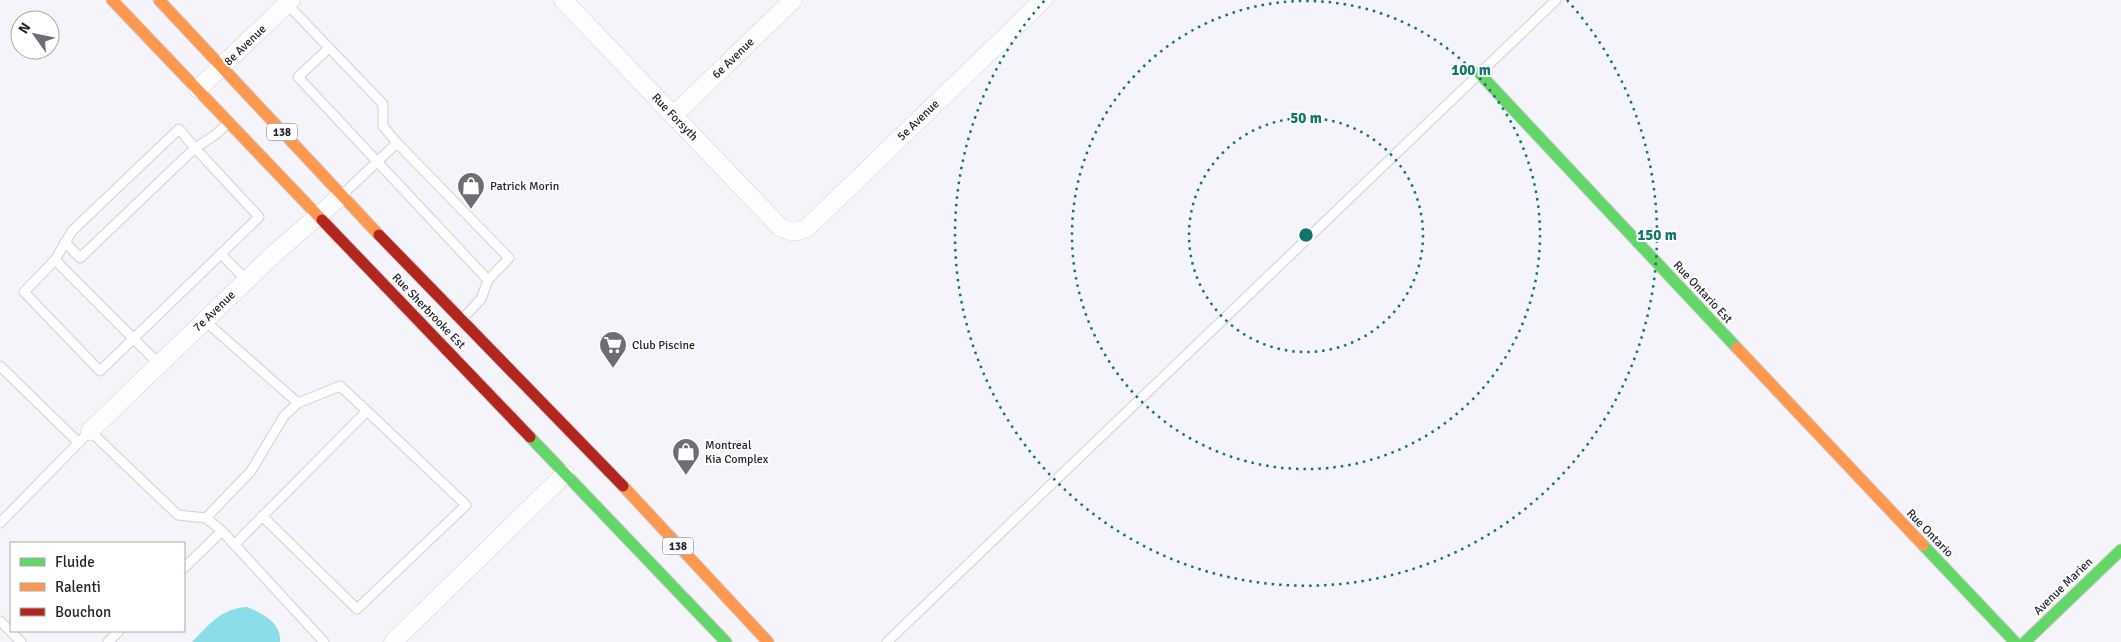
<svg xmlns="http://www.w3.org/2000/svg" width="2121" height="642" viewBox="0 0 2121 642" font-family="Signika,sans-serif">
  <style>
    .water { fill: #8bdde7 }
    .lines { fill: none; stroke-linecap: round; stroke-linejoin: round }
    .lane-casing { stroke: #d0cfd6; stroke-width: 11 }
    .street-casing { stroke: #d0cfd6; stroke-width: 19 }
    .fast-casing { stroke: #d0cfd6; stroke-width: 13 }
    .slow-casing { stroke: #d0cfd6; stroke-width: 13 }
    .jam-casing { stroke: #d0cfd6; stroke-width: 13 }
    .lane { stroke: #fefdfe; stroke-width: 9 }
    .street { stroke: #fefdfe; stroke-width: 18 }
    .fast { stroke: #63d668; stroke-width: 11 }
    .slow { stroke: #ff974d; stroke-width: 11 }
    .jam { stroke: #b3261e; stroke-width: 11 }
    .ring { fill: none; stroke: #0f766e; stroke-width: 2.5; stroke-dasharray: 2.5 5 }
    .labels { text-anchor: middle; stroke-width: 4; stroke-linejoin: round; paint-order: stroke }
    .shield { fill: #fff; stroke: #68666b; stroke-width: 1 }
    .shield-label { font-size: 11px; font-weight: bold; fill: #27252b }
    .street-label { font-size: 12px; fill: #27252b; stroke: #fff }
    .poi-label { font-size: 12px; fill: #27252b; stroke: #fff; text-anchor: start }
    .centre { fill: #0f766e; stroke: #fff; stroke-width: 2.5 }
    .ring-label { font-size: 15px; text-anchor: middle; font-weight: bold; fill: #0f766e; stroke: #fff; stroke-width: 4; stroke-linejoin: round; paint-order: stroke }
  </style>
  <rect width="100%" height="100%" fill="#f5f4fb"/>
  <path class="water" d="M247,607C262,613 282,623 280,642H192C210,624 220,609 247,607Z"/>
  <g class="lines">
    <defs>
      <path id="lane" d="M287,4L383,104V126L397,143L343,194
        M329,48L298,77L488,280L481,299L464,317
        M397,143L509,258L488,280
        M221,254L246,280
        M55,260L72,231L179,129L195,148L80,258L65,242
        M204,320L298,403L340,386L367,411
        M159,364L55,260L24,292L100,371C153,319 206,269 259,217L195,148L215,135L227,124
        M0,366L79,443
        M206,518L251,471L284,416L298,403
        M0,523L90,431L178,515L206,518L222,531L324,642
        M234,545L367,411L466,505L357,609L262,516
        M184,568L222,531
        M0,621L21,642
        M108,642L119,631
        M887,642L1556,0"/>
      <path id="street" d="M563,0L780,227C791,233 797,233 808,227L1043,0
        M198,89L291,0
        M673,116L793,0
        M90,431L275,253L341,196
        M393,642L565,474"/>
      <path id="fast" d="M1479,73L1737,348
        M530,437L726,642
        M1923,545L2015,642
        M2025,642L2121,550"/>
      <path id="slow" d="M112,0L322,220
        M159,0L379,235
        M1737,348L1923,545
        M623,486L768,642"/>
      <path id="jam" d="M322,220L530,437
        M379,235L623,486"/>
    </defs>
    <use href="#lane" class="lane-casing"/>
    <use href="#street" class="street-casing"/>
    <use href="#fast" class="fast-casing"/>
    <use href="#slow" class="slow-casing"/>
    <use href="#jam" class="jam-casing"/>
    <use href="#lane" class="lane"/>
    <use href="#street" class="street"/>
    <use href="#fast" class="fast"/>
    <use href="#slow" class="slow"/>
    <use href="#jam" class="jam"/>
  </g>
  <g class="ring">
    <circle cx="1306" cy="235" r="117"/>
    <circle cx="1306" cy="235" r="234"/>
    <path d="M1567 0A351 351 0 1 1 1045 0"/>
  </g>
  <defs>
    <symbol id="shop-pin" viewBox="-11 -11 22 30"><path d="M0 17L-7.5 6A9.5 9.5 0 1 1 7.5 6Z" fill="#6f6d74" stroke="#fff"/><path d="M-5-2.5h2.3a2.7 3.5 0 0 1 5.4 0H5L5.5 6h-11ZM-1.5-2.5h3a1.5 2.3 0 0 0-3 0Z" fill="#fff"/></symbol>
    <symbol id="supermarket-pin" viewBox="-11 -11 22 30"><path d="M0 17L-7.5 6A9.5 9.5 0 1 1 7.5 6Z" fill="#6f6d74" stroke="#fff"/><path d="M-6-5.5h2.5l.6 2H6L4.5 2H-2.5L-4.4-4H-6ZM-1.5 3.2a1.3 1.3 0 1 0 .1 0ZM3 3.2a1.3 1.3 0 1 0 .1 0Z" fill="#fff"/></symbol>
  </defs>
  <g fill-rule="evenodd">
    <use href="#shop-pin" x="455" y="170" width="32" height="43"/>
    <use href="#supermarket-pin" x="597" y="329" width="32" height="43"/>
    <use href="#shop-pin" x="670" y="436" width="32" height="43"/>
  </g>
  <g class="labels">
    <g class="shield">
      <rect x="267" y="123.5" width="30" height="17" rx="4"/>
      <rect x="663" y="537.5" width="30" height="17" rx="4"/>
    </g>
    <g class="shield-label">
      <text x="282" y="136">138</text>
      <text x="678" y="550">138</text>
    </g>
    <g class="street-label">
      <text transform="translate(245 45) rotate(-44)" y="4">8e Avenue</text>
      <text transform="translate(733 58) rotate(-44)" y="4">6e Avenue</text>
      <text transform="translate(675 117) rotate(46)" y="4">Rue Forsyth</text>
      <text transform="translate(918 120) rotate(-44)" y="4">5e Avenue</text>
      <text transform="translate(1703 292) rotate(47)" y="4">Rue Ontario Est</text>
      <text transform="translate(214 311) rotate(-44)" y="4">7e Avenue</text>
      <text transform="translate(429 311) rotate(46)" y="4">Rue Sherbrooke Est</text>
      <text transform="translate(1930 533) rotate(46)" y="4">Rue Ontario</text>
      <text transform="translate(2063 586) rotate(-44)" y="4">Avenue Marien</text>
    </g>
    <g class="poi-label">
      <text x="490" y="190">Patrick Morin</text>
      <text x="632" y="349">Club Piscine</text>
      <text x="705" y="449">Montreal<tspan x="705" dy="14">Kia Complex</tspan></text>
    </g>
  </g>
  <circle cx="1306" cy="235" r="8" class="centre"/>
  <g class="ring-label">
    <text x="1471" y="75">100 m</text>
    <text x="1306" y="123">50 m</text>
    <text x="1657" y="240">150 m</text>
  </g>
  <rect x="10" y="542" width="175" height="90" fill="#ffffff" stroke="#a9a8aa"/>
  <rect x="20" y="558" width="25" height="8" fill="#63d668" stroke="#a9a8aa"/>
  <text x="55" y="567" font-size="15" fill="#27252b">Fluide</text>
  <rect x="20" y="583" width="25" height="8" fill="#ff974d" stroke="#a9a8aa"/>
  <text x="55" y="592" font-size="15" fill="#27252b">Ralenti</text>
  <rect x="20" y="608" width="25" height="8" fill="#b3261e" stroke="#a9a8aa"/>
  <text x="55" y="617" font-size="15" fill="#27252b">Bouchon</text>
  <g transform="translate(35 35) rotate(303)"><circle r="24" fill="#ffffff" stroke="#a9a8aa"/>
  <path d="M0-4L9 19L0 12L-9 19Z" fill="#6f6d74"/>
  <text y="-8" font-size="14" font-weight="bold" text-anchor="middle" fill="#27252b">N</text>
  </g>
</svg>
